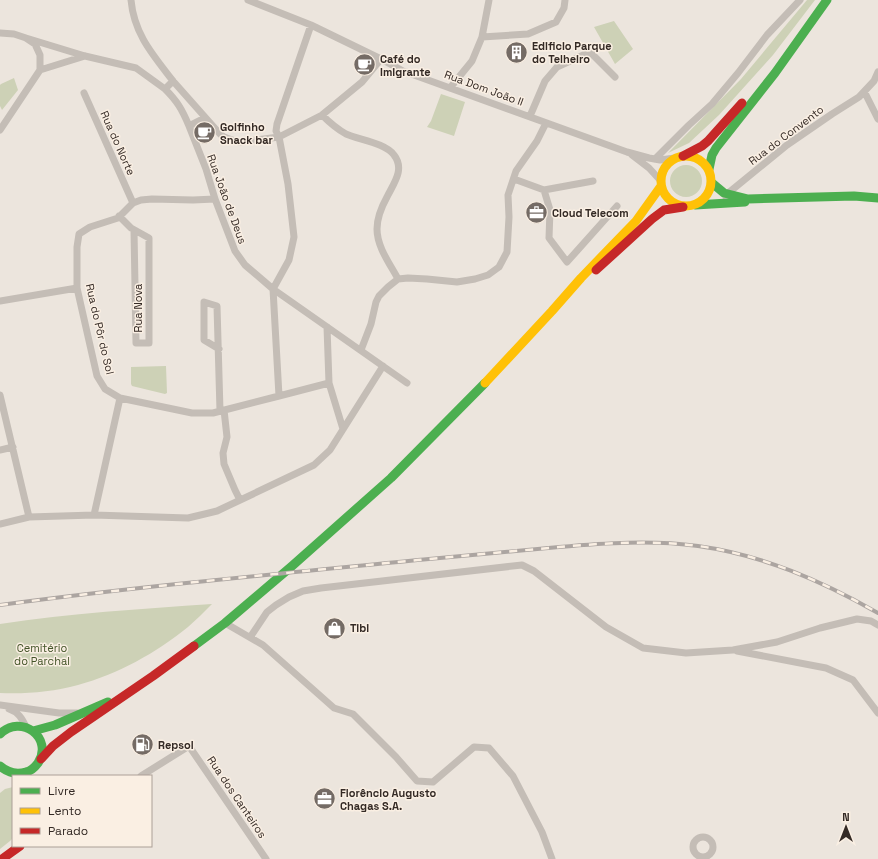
<svg xmlns="http://www.w3.org/2000/svg" width="878" height="859" viewBox="0 0 878 859" font-family="'Space Grotesk',sans-serif">
  <style>
    .green { fill: #cdd1b6 }
    .lines { fill: none; stroke-linecap: round; stroke-linejoin: round }
    .street { stroke: #c4bdb6; stroke-width: 7 }
    .fast { stroke: #4caf50; stroke-width: 9 }
    .slow { stroke: #ffc107; stroke-width: 9 }
    .jam { stroke: #c62828; stroke-width: 9 }
    .rail-casing { stroke: #aca5a1; stroke-width: 4 }
    .rail { stroke: #faefe3; stroke-width: 2.5; stroke-dasharray: 8; stroke-linecap: butt }
    .labels { text-anchor: middle; stroke-width: 3; stroke-linejoin: round; paint-order: stroke }
    .poi-label { font-size: 11px; font-weight: bold; fill: #342a25; stroke: #faefe3; text-anchor: start }
    .street-label { font-size: 11px; fill: #342a25; stroke: #faefe3 }
    .park-label { font-size: 11px; fill: #435428; stroke: #faefe3 }
  </style>
  <rect width="100%" height="100%" fill="#ece5dd"/>
  <path class="green" d="M807,0H815L773,55L719,115L689,143L668,153L741,79Z
    M614,21L633,49L615,64L594,27Z
    M14,78L18,90L2,110L0,106V85L1,84Z
    M441,94L465,102L454,136L427,127L431,121Z
    M670 181a16 16 0 1 1 32 0a16 16 0 1 1-32 0Z
    M166,366L167,393L165,394L132,386L131,384V367Z
    M212,604C204,612 196,620 188,627C156,653 118,674 78,685C53,692 26,694 0,693V624C70,613 141,609 212,604Z
    M13,787V838L10,841L0,849V793L5,789Z"/>
  <g class="lines">
    <path class="street" d="M131,0C134,34 153,55 173,81
      M248,0L311,25L381,59L403,71L627,152L649,158L660,160L675,158
      M0,33L14,34L26,38L35,44L40,55V70L0,130
      M482,37L528,34L556,22L564,8L565,0
      M26,38L85,56L136,68L165,89
      M40,70L85,56
      M450,88L472,61L482,37L489,0
      M84,93L133,203
      M866,95L878,119
      M322,115C329,122 337,129 346,134C360,140 385,143 394,155C405,169 394,183 387,197C382,206 377,218 377,229C377,247 390,264 398,279
      M530,116L545,81L557,67L590,52L615,77
      M205,118L189,126C182,109 177,101 165,89L173,81L220,134L224,137L235,141L240,142L279,137L322,115L362,82L381,59
      M189,126L206,169L215,199L235,251L245,265L273,289L407,383
      M632,155L649,168L660,180
      M655,159L689,125L712,104L738,73L767,35L800,0
      M514,179L544,190L593,181
      M544,190L550,210L549,238L567,262L617,206
      M726,197L727,194L787,145L832,114L859,97L874,81L878,72
      M119,216L131,228L149,238V343H136L134,230
      M273,289L289,260L294,237L288,184L279,137L276,131L277,124L311,25
      M0,301L77,288
      M219,349L204,340V302L217,306L220,411
      M361,350L371,324L376,302L379,296L388,287L398,279L408,278L427,279L457,282L475,279L488,275L499,267L507,252L509,217L508,195L516,171L537,141L546,123
      M329,383L343,429
      M0,395L29,517L0,524
      M279,396L329,383L327,327
      M120,398L192,413H213L279,396L273,289
      M224,410L227,437L223,453L224,464L235,490L240,500
      M0,450L13,447
      M94,515L120,398L105,389L97,376L77,288V247L79,234L90,227L118,218L133,203L141,200L152,199L193,200L215,199
      M29,517L94,515L188,518L217,511L314,465L330,450L383,366
      M225,623L263,645L334,708L353,714L396,757L417,781L433,782L474,747L489,748L513,776L542,832L552,859
      M251,636L267,612L276,605L289,597L303,591L321,588L522,565L534,571L606,627L643,648L686,653L733,650L777,642L820,628L857,619L871,621L878,625
      M737,651L826,668L853,680L878,713
      M0,705L59,713H77
      M9,709C18,712 22,718 26,727
      M141,776L189,746L266,859
      M693 847a10 10 0 1 1 20 0a10 10 0 1 1-20 0Z"/>
    <path class="fast" d="M709,169L712,155L716,148L775,73L827,0
      M712,183L724,193L748,199L854,196L878,198
      M695,205L745,202
      M194,646L225,623L292,566L391,478L485,383
      M33,731L55,725L108,702
      M0,734C21,713 54,738 38,763C35,767 31,771 26,772C16,775 8,773 0,766"/>
    <path class="slow" d="M661 181a25 25 0 1 1 50 0a25 25 0 1 1-50 0Z
      M485,383L552,311L581,278L636,221L661,186"/>
    <path class="jam" d="M683,156L702,146L708,141L742,103
      M596,270L652,219L664,210L683,207
      M41,759L53,746L71,732L153,676L194,646
      M2,859L20,846"/>
    <defs>
      <path id="rail" d="M0,605C143,586 286,573 429,559C472,555 516,551 559,547C605,543 652,540 698,546C763,555 822,581 878,613"/>
    </defs>
    <use href="#rail" class="rail-casing"/>
    <use href="#rail" class="rail"/>
  </g>
  <defs>
    <symbol id="building-disc" viewBox="-11 -11 22 22"><circle r="9.5" fill="#746b65" stroke="#faefe3"/><path d="M-4-6H4V6H1V3H-1V6H-4ZM-2.5-4.3h1.7v1.8h-1.7ZM.8-4.3h1.7v1.8H.8ZM-2.5-1h1.7V.8h-1.7ZM.8-1h1.7V.8H.8Z" fill="#fff"/></symbol>
    <symbol id="cafe-disc" viewBox="-11 -11 22 22"><circle r="9.5" fill="#746b65" stroke="#faefe3"/><path d="M-5.5-4.5H6V0H3Q3 3.5 0 3.5H-2.5Q-5.5 3.5-5.5 0ZM3-3.2v2h1.7v-2ZM-6 4.5H4V6H-6Z" fill="#fff"/></symbol>
    <symbol id="office-disc" viewBox="-11 -11 22 22"><circle r="9.5" fill="#746b65" stroke="#faefe3"/><path d="M-6-3h4V-5.5h4V-3h4V5H-6ZM-1-4.5V-3h2v-1.5ZM-6 0V1H6V0Z" fill="#fff"/></symbol>
    <symbol id="shop-disc" viewBox="-11 -11 22 22"><circle r="9.5" fill="#746b65" stroke="#faefe3"/><path d="M-5-2.5h2.3a2.7 3.5 0 0 1 5.4 0H5L5.5 6h-11ZM-1.5-2.5h3a1.5 2.3 0 0 0-3 0Z" fill="#fff"/></symbol>
    <symbol id="fuel-disc" viewBox="-11 -11 22 22"><circle r="9.5" fill="#746b65" stroke="#faefe3"/><path d="M-5.5-6h7V0h2V4h1.3V-2.5L3-4.5l.8-.8L6-3V5H2.5V1h-1V6h-7ZM-4.2-4.7v3.2H.2V-4.7Z" fill="#fff"/></symbol>
  </defs>
  <g fill-rule="evenodd">
    <use href="#building-disc" x="504" y="40" width="25" height="25"/>
    <use href="#cafe-disc" x="352" y="52" width="25" height="25"/>
    <use href="#cafe-disc" x="192" y="120" width="25" height="25"/>
    <use href="#office-disc" x="524" y="200" width="25" height="25"/>
    <use href="#shop-disc" x="322" y="616" width="25" height="25"/>
    <use href="#fuel-disc" x="130" y="732" width="25" height="25"/>
    <use href="#office-disc" x="312" y="786" width="25" height="25"/>
  </g>
  <g class="labels">
    <g class="poi-label">
      <text x="532" y="50">Edificio Parque<tspan x="532" dy="13">do Telheiro</tspan></text>
      <text x="380" y="63">Café do<tspan x="380" dy="13">Imigrante</tspan></text>
      <text x="220" y="131">Golfinho<tspan x="220" dy="13">Snack bar</tspan></text>
      <text x="552" y="217">Cloud Telecom</text>
      <text x="350" y="632">Tibi</text>
      <text x="158" y="749">Repsol</text>
      <text x="340" y="797">Florêncio Augusto<tspan x="340" dy="13">Chagas S.A.</tspan></text>
    </g>
    <g class="street-label">
      <text transform="translate(484 88) rotate(20)" y="4">Rua Dom João II</text>
      <text transform="translate(786 135) rotate(-37)" y="4">Rua do Convento</text>
      <text transform="translate(118 143) rotate(66)" y="4">Rua do Norte</text>
      <text transform="translate(227 199) rotate(70)" y="4">Rua João de Deus</text>
      <text transform="translate(138 308) rotate(-90)" y="4">Rua Nova</text>
      <text transform="translate(100 329) rotate(77)" y="4">Rua do Pôr do Sol</text>
      <text transform="translate(237 797) rotate(56)" y="4">Rua dos Canteiros</text>
    </g>
    <g class="park-label">
      <text x="42" y="652">Cemitério<tspan x="42" dy="13">do Parchal</tspan></text>
    </g>
  </g>
  <rect x="12" y="775" width="140" height="72" fill="#faefe3" stroke="#aba097"/>
  <rect x="20" y="788" width="20" height="6" fill="#4caf50" stroke="#aba097"/>
  <text x="48" y="795" font-size="12" fill="#342a25">Livre</text>
  <rect x="20" y="808" width="20" height="6" fill="#ffc107" stroke="#aba097"/>
  <text x="48" y="815" font-size="12" fill="#342a25">Lento</text>
  <rect x="20" y="828" width="20" height="6" fill="#c62828" stroke="#aba097"/>
  <text x="48" y="835" font-size="12" fill="#342a25">Parado</text>
  <g transform="translate(846 827)" stroke="#faefe3" stroke-width="3" paint-order="stroke">
  <path d="M0-3L7 15L0 10L-7 15Z" fill="#342a25"/>
  <text y="-6" font-size="11" font-weight="bold" text-anchor="middle" fill="#342a25">N</text>
  </g>
</svg>
